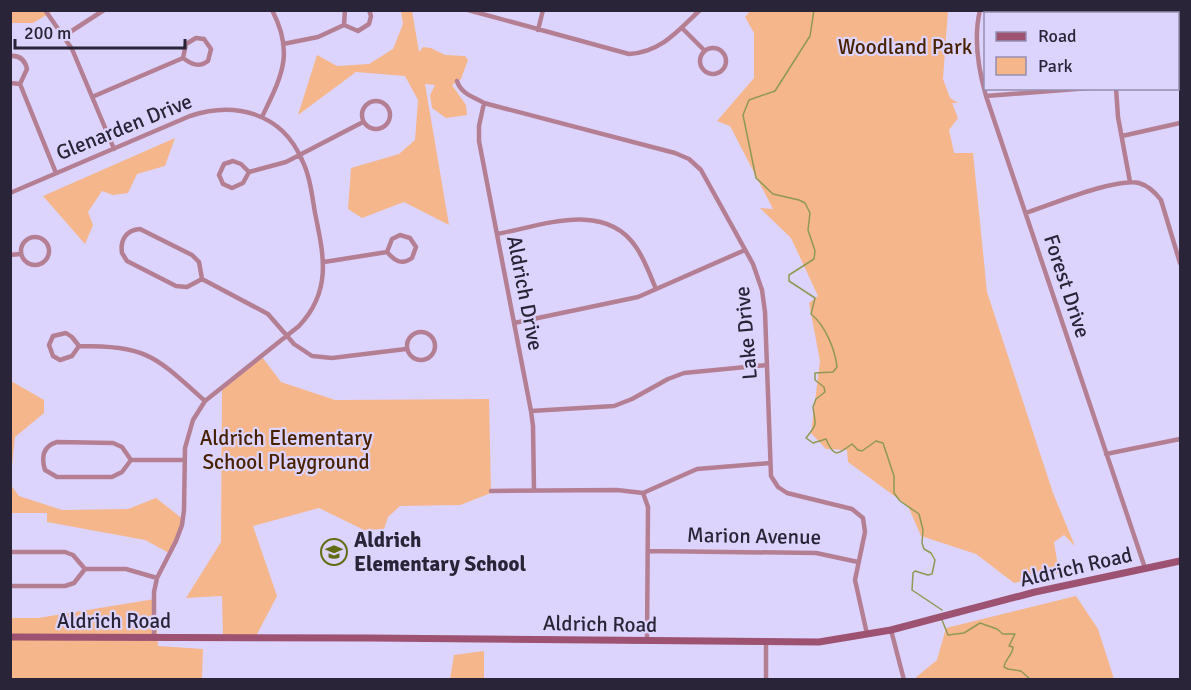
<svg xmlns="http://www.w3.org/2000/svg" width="1191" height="690" viewBox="0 0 1191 690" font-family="Signika,sans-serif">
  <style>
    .green { fill: #f5b68b }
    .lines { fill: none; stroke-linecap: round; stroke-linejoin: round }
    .stream { stroke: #8f9953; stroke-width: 1.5 }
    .street { stroke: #b47f92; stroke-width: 4.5 }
    .secondary { stroke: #9c5270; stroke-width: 7 }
    .labels { text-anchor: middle; stroke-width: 4.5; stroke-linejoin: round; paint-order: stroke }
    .park-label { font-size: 21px; fill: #482100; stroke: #ddd4fd }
    .street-label { font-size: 21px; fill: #292437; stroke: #ddd4fd }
    .poi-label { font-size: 21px; font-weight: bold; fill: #292437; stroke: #ddd4fd; text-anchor: start }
  </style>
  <rect width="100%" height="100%" fill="#ddd4fd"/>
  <path class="green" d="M14,11H53L33,23H11L10,13Z
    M401,11H412L419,52L423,47L431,48L445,55L465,56L468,60L461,79L452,85L466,105L467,115L446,118L432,108L430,95L435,85L425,84L449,225L404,202L362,218L348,209L351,168L399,154L415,140L418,100L405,76L356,72L298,115L317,55L337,66L369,64L393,49L403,24Z
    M750,11H948L943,79L950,98L958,103H952L958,118L949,130L954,153H973L987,292L1053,493L1075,546L1064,535L1054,542L1059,573L1014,583L976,554L921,536L908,506L848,462L847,450L826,449L811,433L820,361L809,303L818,296L791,238L760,208L773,209L730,126L717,121L754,78V33L745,17Z
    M175,138L165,166L137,174L128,193L113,195L102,191L88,212L93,225L85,244L43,196Z
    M262,357L281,382L335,400L489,399L491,493L460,505L400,506L388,517L384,529L364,530L319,508L253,526L277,596L255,638L223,637L222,596L186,598L221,542L222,388Z
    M11,381L44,400V413L15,437L11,475Z
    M10,484L19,496L62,510L128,509L156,498L184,520L171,554L145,540L47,522V513H11Z
    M1076,596L1098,629L1114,679H914L937,660L946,628Z
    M155,599L158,646L203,649L202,679L11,680V618H38Z
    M484,651V679H450L454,655Z"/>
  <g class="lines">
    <path class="stream" d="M814,10L810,36L775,91L749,100L743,115L756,178L773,194L799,200L805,203L810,213L808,230L815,251L814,259L789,275V281L815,298L811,314C825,325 835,349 837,367L833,372L815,373V380L824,387L825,392L816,399L813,407C815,425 819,422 806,438L813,443L826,439C834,458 837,455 852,444L858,450L862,451L876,441L883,443L894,476V493L900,501L919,514L923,530L922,543L924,549L931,553L935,560L932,574L928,575L915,571L913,573L912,590L942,610
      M942,620L948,635L964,633L980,623L997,629L1003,634H1015L1009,646L1013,647C1013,655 1005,659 1004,667L1008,669L1021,671L1031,680"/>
    <path class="street" d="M45,10L72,49L114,149
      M345,10L344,25L358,31L369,24L371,16L369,10
      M468,10L629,54C661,52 678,31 700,10
      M980,10C973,39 978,68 986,96L1145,568
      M1053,10L1056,14
      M1146,10L1149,14
      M1161,14L1166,10
      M682,28L704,50
      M538,30L543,10
      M64,36L104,10
      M196,38L204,39L211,49L208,61C199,68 191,64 183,58L186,44Z
      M283,44L318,37L344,25
      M700 61a13 13 0 1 1 26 0a13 13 0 1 1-26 0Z
      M10,56C20,55 25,60 27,69L20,84L10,83
      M457,81C461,94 474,97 484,103L675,153L689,159L701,170L753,264L762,290L765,312L771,476L778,487L787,493L852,509L863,518L865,532L855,580L867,634
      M20,84L56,173
      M1116,88L1118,117L1130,182
      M986,96L1089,88
      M92,97L183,58
      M362 115a14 14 0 1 1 28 0a14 14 0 1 1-28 0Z
      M484,103L479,126V141L531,411L533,426L534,490
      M262,117C281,77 295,54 272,10
      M1122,136L1180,123
      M233,161L241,164L249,172L243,183L232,188L223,184L219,175L224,164Z
      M249,172L286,162L363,122
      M10,193L190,116C235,101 282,113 302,160C310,176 312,195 315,213C324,256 332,291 299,326L205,401L193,420L185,448L184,510L182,525L176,541L157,578L154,592V638
      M1026,213C1050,205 1117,177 1139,183C1149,186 1155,192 1161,200L1180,263
      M140,229L192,255L199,262L202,279L187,287L176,286L127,261L122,253C120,240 126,230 140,229Z
      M497,234C541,226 605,200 636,247C645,260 650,275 656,289
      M400,235L410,238L416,247L412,258C401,266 394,260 387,252L392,239Z
      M21 251a14 14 0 1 1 28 0a14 14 0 1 1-28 0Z
      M10,255L20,254
      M324,262L387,252
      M202,279L268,314L294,344L312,356L332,358L406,349
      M514,323L638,297L745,250
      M407 346a14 14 0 1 1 28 0a14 14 0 1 1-28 0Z
      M66,333L72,337L79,346L72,356L60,360L53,356L49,345L53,336Z
      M79,346C148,346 155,356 205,401
      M531,411L614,406L632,399L668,379L684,373L767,365
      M57,442L113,443L122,447L131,460L122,472L112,477H57L45,470C41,457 43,446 57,442Z
      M1106,454L1180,439
      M131,460H184
      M491,491L617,490L643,493L648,507L647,641
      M643,493L697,469L770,463
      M648,551L816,553L858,562
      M10,552H65L73,555L85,569L74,583L65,586H10
      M85,569H126L157,578
      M891,630L904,680
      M766,680V643"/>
    <path class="secondary" d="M10,637L369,638L819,642L891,630L1035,592L1180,561"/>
  </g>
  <defs>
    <symbol id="school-ring" viewBox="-11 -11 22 22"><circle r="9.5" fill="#ddd4fd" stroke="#636c12" stroke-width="1.5"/><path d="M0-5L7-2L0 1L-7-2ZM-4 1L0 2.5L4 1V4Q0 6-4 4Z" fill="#636c12"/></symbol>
  </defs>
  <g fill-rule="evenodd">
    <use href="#school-ring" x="319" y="537" width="30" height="30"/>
  </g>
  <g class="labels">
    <g class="park-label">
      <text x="905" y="54">Woodland Park</text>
      <text x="286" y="445">Aldrich Elementary<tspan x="286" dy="24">School Playground</tspan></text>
    </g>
    <g class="street-label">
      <text transform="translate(124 127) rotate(-22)" y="7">Glenarden Drive</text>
      <text transform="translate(1067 286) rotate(72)" y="7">Forest Drive</text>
      <text transform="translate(525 293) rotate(79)" y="7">Aldrich Drive</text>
      <text transform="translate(746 333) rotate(-95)" y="7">Lake Drive</text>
      <text transform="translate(754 536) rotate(1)" y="7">Marion Avenue</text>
      <text transform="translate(1076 567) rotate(-13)" y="7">Aldrich Road</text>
      <text x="114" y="628">Aldrich Road</text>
      <text transform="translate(600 624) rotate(1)" y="7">Aldrich Road</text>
    </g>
    <g class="poi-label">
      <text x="354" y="547">Aldrich<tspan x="354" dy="24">Elementary School</tspan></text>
    </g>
  </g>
  <rect width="1191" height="690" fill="none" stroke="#292437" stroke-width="24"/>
  <rect x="984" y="12" width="195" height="78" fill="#ddd4fd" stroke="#958eae" stroke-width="1.5"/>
  <rect x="996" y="32" width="30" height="9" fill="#9c5270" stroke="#958eae" stroke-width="1.5"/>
  <text x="1038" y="42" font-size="18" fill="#292437">Road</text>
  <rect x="996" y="57" width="30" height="18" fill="#f5b68b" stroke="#958eae" stroke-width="1.5"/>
  <text x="1038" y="72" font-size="18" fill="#292437">Park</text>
  <path d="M15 39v9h170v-9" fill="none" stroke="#292437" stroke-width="3"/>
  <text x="24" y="39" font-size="18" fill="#292437" stroke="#ddd4fd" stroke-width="4.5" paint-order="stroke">200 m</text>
</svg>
